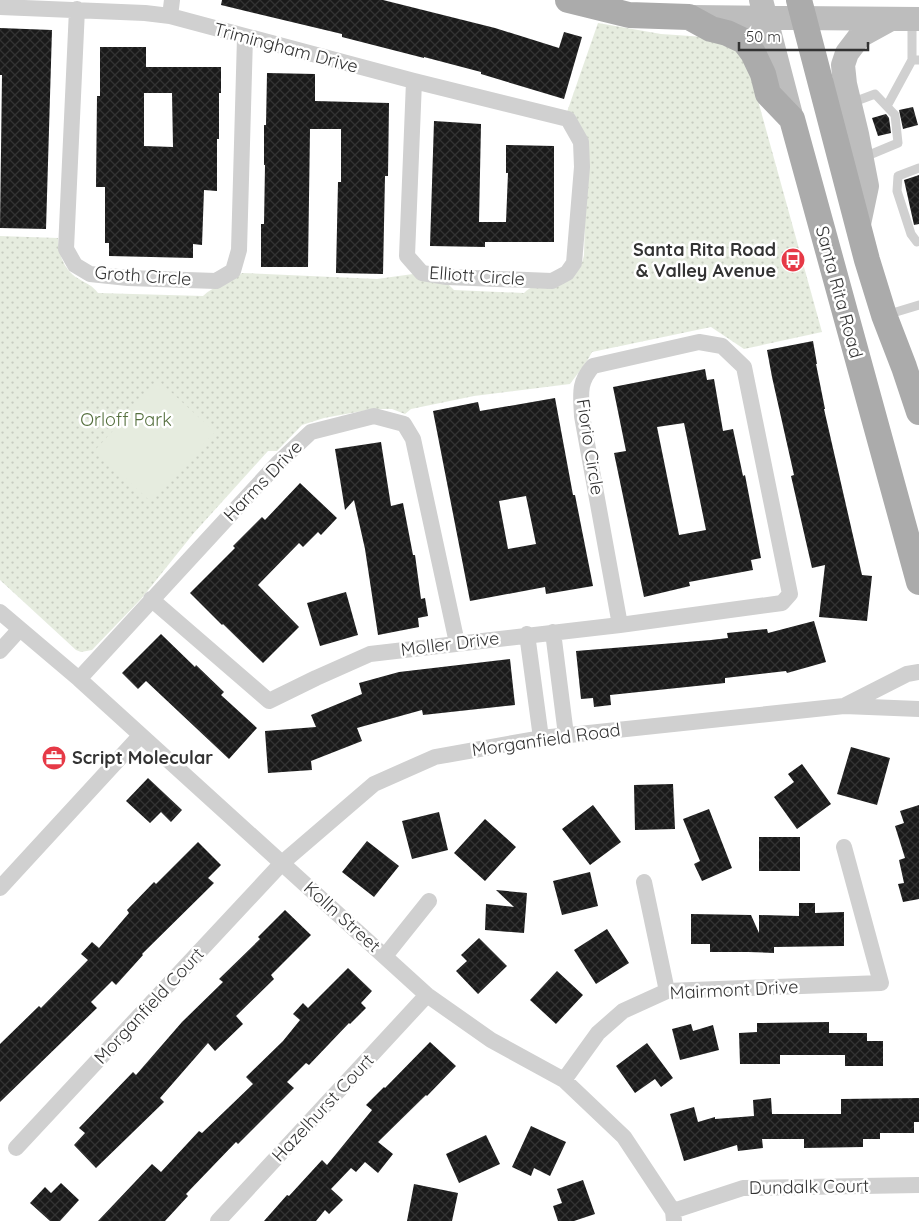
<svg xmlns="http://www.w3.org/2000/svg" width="919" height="1221" viewBox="0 0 919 1221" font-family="Quicksand,sans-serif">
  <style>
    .grass { fill: url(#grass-dots) }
    .garden { fill: #e6ecdf }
    .building { fill: url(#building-cross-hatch); fill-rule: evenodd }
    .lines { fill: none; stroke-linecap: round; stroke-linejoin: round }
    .service { stroke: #d0d0d0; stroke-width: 9 }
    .minor { stroke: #d0d0d0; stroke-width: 16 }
    .secondary { stroke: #bdbdbd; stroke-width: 24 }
    .primary { stroke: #ababab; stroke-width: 26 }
    .labels { text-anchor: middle; stroke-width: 5; stroke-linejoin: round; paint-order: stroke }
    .street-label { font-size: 18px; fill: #333; stroke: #fff }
    .poi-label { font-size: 18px; font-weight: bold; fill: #333; stroke: #fff; text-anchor: end }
    .park-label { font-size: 18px; fill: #56703f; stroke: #fff }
  </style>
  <defs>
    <pattern id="grass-dots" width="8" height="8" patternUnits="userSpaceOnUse" patternTransform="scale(1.25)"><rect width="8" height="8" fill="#e6ecdf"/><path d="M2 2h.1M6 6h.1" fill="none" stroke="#c6cbc0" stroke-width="1.8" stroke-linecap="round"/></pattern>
    <pattern id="building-cross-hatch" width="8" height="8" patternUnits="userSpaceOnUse" patternTransform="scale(1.25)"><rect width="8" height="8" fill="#1a1a1a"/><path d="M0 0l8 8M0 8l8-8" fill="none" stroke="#333"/></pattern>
  </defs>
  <rect width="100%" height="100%" fill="#fff"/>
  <path class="grass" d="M598,23L661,34L720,38L746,57L822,332L744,349L711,327L592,352C586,364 578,373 570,384L474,396L411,409L405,414L392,409H373L324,418L302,425L277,451H268L193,534L141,599L92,650L81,652L76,650L0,580V236L58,238C59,254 63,270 79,279C87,284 92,285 98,293L203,296C214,285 230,284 242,273L377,279L413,274L421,280L448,284L454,290L524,293C538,278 565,287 578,270C581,267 583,260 584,255L587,143L567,112Z"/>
  <path class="garden" d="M159,381L215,432L150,501L95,450Z"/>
  <path class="building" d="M222,0H383L495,28L559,48L564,32L582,37L564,99L481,74V72L424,57V58L342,37V34L221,5Z
    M0,28L52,30L46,229L0,228L2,75H0Z
    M100,47H146V67H221V93H219V139H217V191L204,190L202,245L193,244V258L109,256V243H105V187H96L97,96H100ZM144,93H172L173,147L144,146Z
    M267,73L315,74V101L389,103L388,176H385L383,274L336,273L338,182H341V129H310L308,267H261V224H264L265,165H264V125H266Z
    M913,107L918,125L903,129L899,110Z
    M886,114L889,118L891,133L878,136L872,118Z
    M434,121L481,124L479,222H506L508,173H506V145L554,146V242H485V247L430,246Z
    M919,175V224L914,225L904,180Z
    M813,341L817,364H816L825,409H824L862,575L872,576L867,621L819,617L825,565L812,568L791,476L794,475L772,377L767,350Z
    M705,369L707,380L714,379L723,431L733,429L743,476L745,475L761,558L751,560L753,570L689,582L690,586L644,597L614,453L626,451L613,387ZM684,423L706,530L679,535L657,427Z
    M555,398L573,495H575L593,586L546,594L545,587L470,601L433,411L478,402L480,411ZM526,496L536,544L508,549L499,501Z
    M381,442L391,506L403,503L413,555H415L421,599L425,598L428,616L418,618L419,627L378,635L365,549L354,500L345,510L335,449Z
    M300,483L337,518L321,535L318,532L303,547L299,543L258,585L299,627L263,663L223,624L222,625L190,593L235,548L233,546L262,517L265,520Z
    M346,592L358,635L320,646L307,603Z
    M814,621L826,662L787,673L786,671L725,678V683L610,695L611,705L594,707L593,698L581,699L576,651L711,640L728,638L727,633L767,629L768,633Z
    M161,634L195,667L196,665L224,692L221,695L257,728L229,759L146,681L138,689L122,673Z
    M510,659L515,705L423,715L422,710L357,728L362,741L311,761L312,770L268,773L265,731L316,727L311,715L362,694L359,683L399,672Z
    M851,747L890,758L877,805L837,794Z
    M802,764L831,804L797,829L774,797L794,782L788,774Z
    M148,778L182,810L171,822L161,812L150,823L126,801Z
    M673,784L675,829L635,830L634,785Z
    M593,805L621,842L590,865L562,829Z
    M919,805V899L903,902L898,884L904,883L899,860L905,858L895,826L904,823L900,811Z
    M709,809L732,868L702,881L694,864L700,861L683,819Z
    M439,812L448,850L412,859L402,821Z
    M485,819L516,847L485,881L454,853Z
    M759,837H800V871H759Z
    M367,841L399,866L374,897L342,872Z
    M198,842L221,865L208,878L214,883L142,954L143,955L116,985L112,981L91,1002L97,1008L0,1102V1044L39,1006L41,1008L88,960L81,954L92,942L99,948L129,913L127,910L154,882L156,884Z
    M590,872L598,906L562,915L553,881Z
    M496,890L527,893L524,933L485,930L486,904L514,907Z
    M799,903H815V913L844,912V946L774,947V953L748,952H710V944H691V914L751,915L759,933V915L799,916Z
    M285,910L311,935L271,975L274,979L236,1016L243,1024L215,1051L208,1043L160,1098L164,1102L96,1168L74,1145L85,1133L79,1128L133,1072L136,1075L182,1022L223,982L219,979L260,939L258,937Z
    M607,929L629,963L596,984L574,950Z
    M479,938L507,966L478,994L456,971L467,961L461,955Z
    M348,968L372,991L361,1003L366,1008L350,1024L349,1023L309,1065L306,1063L287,1082L294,1088L238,1144L236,1142L186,1194L188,1196L165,1221H98L152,1164L161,1172L199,1131L202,1133L253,1084L246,1077L283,1041L300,1020L293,1014L303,1003L308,1008Z
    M557,971L583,995L556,1024L530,1000Z
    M829,1022V1033H867V1041H883V1066H845V1055H780V1064H740L739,1033L757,1032V1023Z
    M691,1024L693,1031L713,1025L719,1050L680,1060L672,1029Z
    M430,1042L456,1066L427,1096L426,1095L378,1142L393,1154L378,1173L365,1162L356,1172L351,1168L331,1189L343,1200L329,1214L325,1210L316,1221H264L287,1195L289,1196L322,1160L327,1165L372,1110L366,1105L384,1087L385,1088Z
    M647,1043L673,1078L661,1087L655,1079L635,1093L616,1066Z
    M771,1098L772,1114H841V1099L919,1098V1122H914V1133H880V1139H863V1147L804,1148V1139H762L763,1148L738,1151L737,1145L684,1161L670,1114L694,1107L698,1122L715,1117V1119L754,1116L753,1100Z
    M531,1126L566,1142L550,1176L534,1168L531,1176L512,1167Z
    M486,1135L500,1164L459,1183L446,1154Z
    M583,1180L595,1214L574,1221H558L553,1206L562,1203L557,1189Z
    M61,1183L79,1200L60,1221H50L30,1203L45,1187L51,1193Z
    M414,1184L458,1193L452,1221H407Z"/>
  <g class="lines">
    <path class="service" d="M912,20V60
      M851,103L875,94L895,115L898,143L862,158
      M887,106L912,60H919
      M917,242L911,234L897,191L898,176L919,168
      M886,315L919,305"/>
    <path class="minor" d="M0,7L145,13L170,16L414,81L568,119L581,142L582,167L574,263L567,273L552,281L447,277L422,273L407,256L414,81
      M77,9L66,249L75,265L90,274L128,278L216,281L233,271L239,250L245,37
      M170,16L172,0
      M151,599L269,701L316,678L370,654L620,625L782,603L790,594L744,367L722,346L699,342L593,366C578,383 581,394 582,416L620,625
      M0,612L79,679L427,995L491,1040L564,1080L624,1137L673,1211L674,1221
      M553,632L566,735
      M527,634L541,738
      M0,651L19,630
      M79,679L279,462L311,432L374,416L404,424L413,439L457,643
      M846,705L907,674L919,672
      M644,882L667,991
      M0,888L140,736
      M385,956L429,901
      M564,1080L598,1033L623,1011L667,991L881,983L844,847
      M16,1148L282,863L374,784L435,757L541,738L844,706L919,709
      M673,1211L743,1188L919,1185
      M218,1221L427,995"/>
    <path class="secondary" d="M761,0L792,119
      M689,17L919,19
      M859,224L867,186L857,134L845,84L843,65L847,53L860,36L891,19"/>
    <path class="primary" d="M568,0L629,15L689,17L711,29L727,33L744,41L753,53L763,74L768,94L792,119L919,582
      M799,0L867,260L884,315L904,367L919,412"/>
  </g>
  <defs>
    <symbol id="bus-disc" viewBox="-11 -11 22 22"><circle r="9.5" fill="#e63946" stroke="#fff"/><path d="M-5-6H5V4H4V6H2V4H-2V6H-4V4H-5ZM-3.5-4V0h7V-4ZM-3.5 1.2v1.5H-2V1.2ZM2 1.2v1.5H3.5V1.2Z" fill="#fff"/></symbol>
    <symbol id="office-disc" viewBox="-11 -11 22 22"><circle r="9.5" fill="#e63946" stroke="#fff"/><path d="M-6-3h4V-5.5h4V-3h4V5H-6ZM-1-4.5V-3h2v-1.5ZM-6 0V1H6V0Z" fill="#fff"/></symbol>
  </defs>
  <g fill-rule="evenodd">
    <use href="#bus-disc" x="779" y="246" width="28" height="28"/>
    <use href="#office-disc" x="40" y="744" width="28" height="28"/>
  </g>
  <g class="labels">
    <g class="street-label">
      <text transform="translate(286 48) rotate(15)" y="6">Trimingham Drive</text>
      <text transform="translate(143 276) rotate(4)" y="6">Groth Circle</text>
      <text transform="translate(477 276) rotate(4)" y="6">Elliott Circle</text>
      <text transform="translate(839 292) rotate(75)" y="6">Santa Rita Road</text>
      <text transform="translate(590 447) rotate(81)" y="6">Fiorio Circle</text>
      <text transform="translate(263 481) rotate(-46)" y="6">Harms Drive</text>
      <text transform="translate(450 644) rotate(-7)" y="6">Moller Drive</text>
      <text transform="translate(546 740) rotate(-8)" y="6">Morganfield Road</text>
      <text transform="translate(342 917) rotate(42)" y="6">Kolln Street</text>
      <text transform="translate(734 990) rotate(-3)" y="6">Mairmont Drive</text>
      <text transform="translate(149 1006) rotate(-47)" y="6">Morganfield Court</text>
      <text transform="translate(323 1108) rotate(-47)" y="6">Hazelhurst Court</text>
      <text transform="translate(809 1187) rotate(-1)" y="6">Dundalk Court</text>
    </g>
    <g class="poi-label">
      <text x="776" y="256">Santa Rita Road<tspan x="776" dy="21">&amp; Valley Avenue</tspan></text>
      <text x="72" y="764" text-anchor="start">Script Molecular</text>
    </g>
    <g class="park-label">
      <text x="126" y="426">Orloff Park</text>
    </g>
  </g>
  <path d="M739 42v8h129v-8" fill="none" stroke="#333333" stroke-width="2.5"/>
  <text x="746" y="42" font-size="15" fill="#333333" stroke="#ffffff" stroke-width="4" paint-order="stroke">50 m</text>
</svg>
